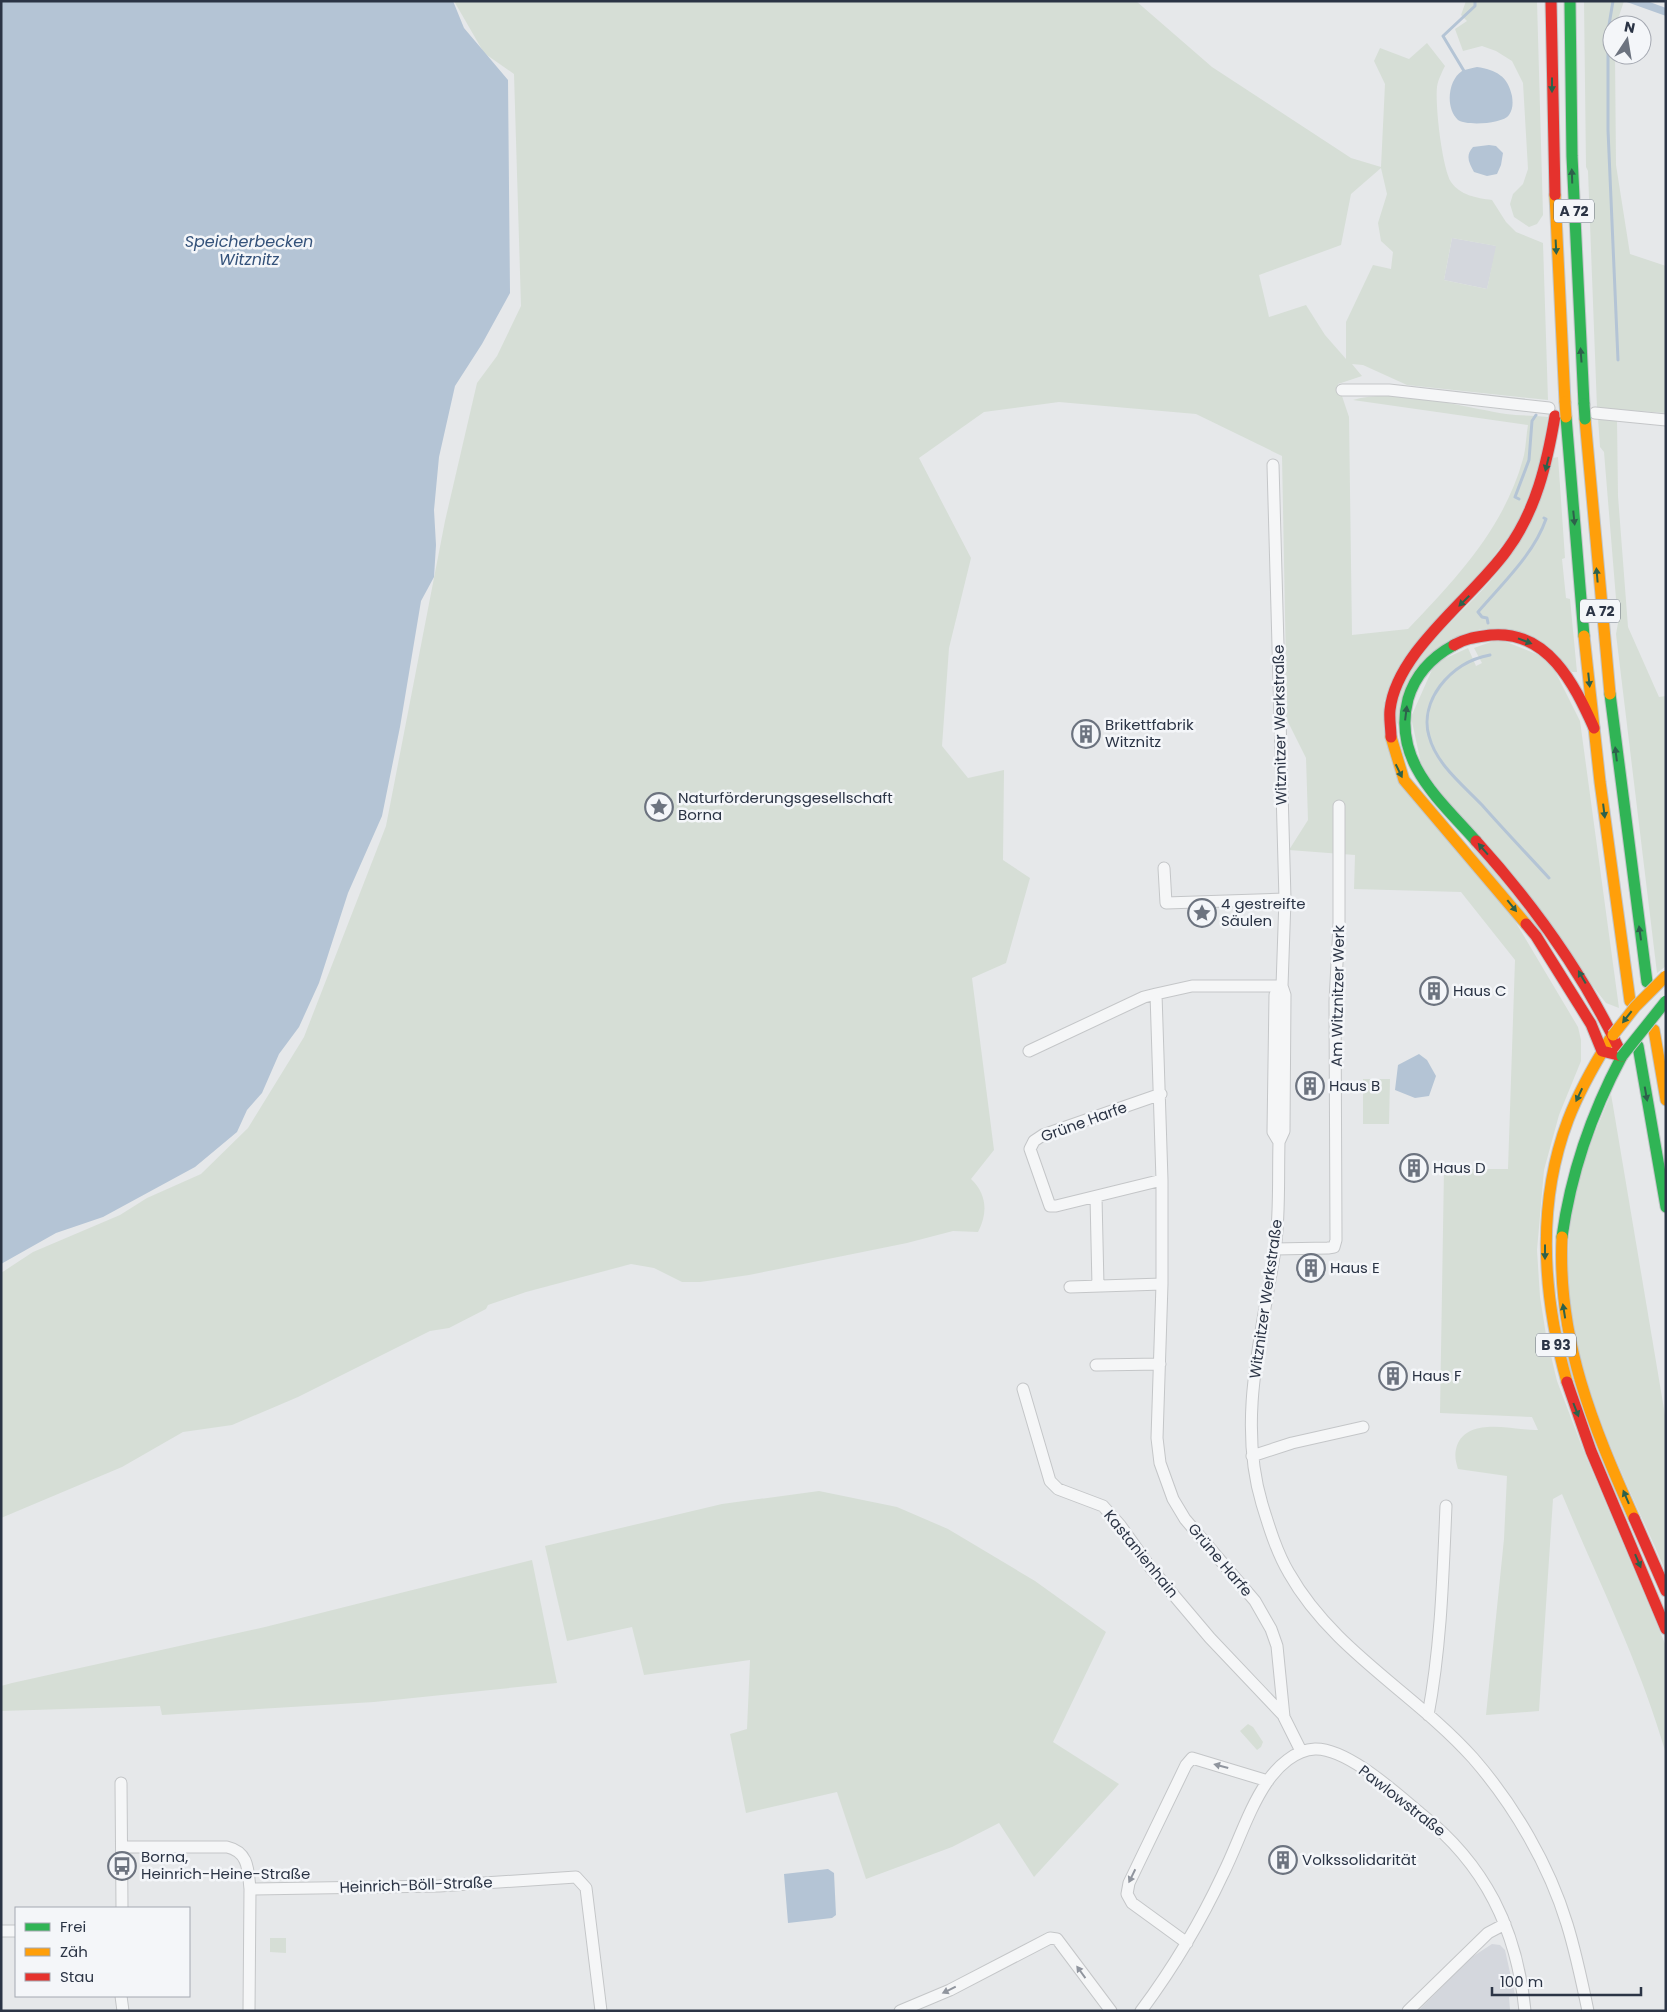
<svg xmlns="http://www.w3.org/2000/svg" width="1667" height="2012" viewBox="0 0 1667 2012" font-family="Poppins,sans-serif">
  <style>
    .built { fill: #d4d7dd }
    .green { fill: #d6ded6; fill-rule: evenodd }
    .water { fill: #b4c4d5 }
    .lines { fill: none; stroke-linecap: round; stroke-linejoin: round }
    .stream { stroke: #b4c4d5; stroke-width: 3 }
    .street-casing { stroke: #c4c6c8; stroke-width: 13 }
    .fast-casing { stroke: #c2c5c8; stroke-width: 13 }
    .slow-casing { stroke: #c2c5c8; stroke-width: 13 }
    .jam-casing { stroke: #c2c5c8; stroke-width: 13 }
    .street { stroke: #f5f6f7; stroke-width: 11 }
    .fast { stroke: #30b455; stroke-width: 11 }
    .slow { stroke: #ff9f0a; stroke-width: 11 }
    .jam { stroke: #e5322d; stroke-width: 11 }
    .fast-bridge-casing { stroke: #c2c5c8; stroke-width: 13; stroke-linecap: butt }
    .slow-bridge-casing { stroke: #c2c5c8; stroke-width: 13; stroke-linecap: butt }
    .fast-bridge { stroke: #30b455; stroke-width: 11 }
    .slow-bridge { stroke: #ff9f0a; stroke-width: 11 }
    .oneway { fill: #2d614b }
    .oneway2 { fill: #90959e }
    .labels { text-anchor: middle; stroke-width: 5; stroke-linejoin: round; paint-order: stroke }
    .shield { fill: #f4f6f9; stroke: #676e7b; stroke-width: 1 }
    .shield-label { font-size: 14px; font-weight: bold; fill: #2b3445 }
    .poi-label { font-size: 15px; fill: #2b3445; stroke: #f4f6f9; text-anchor: start }
    .street-label { font-size: 15px; fill: #2b3445; stroke: #f4f6f9 }
    .water-label { font-size: 16px; font-style: italic; fill: #34527a; stroke: #f4f6f9 }
  </style>
  <rect width="100%" height="100%" fill="#e6e8ea"/>
  <path class="built" d="M1452,238L1497,246L1487,289L1444,280Z
    M1492,1944L1500,1945L1505,1950L1515,1995L1509,1997L1510,2010L1516,2011H1418L1469,1959Z"/>
  <path class="green" d="M454,1H1136L1212,67L1351,158L1381,167L1385,84L1374,61L1380,48L1409,59L1427,43L1445,66C1442,72 1438,80 1437,87C1435,105 1442,167 1451,182C1460,195 1476,198 1492,200L1506,222L1516,232L1543,243L1548,400L1407,385L1363,365L1352,364L1362,376L1338,384L1349,417L1352,635L1408,629C1456,579 1504,528 1523,459C1526,449 1526,436 1528,425L1353,400C1396,387 1462,407 1506,414C1519,416 1534,415 1548,417L1539,471L1515,528L1384,701L1578,1027L1581,1040V1061L1559,1115L1544,1170L1537,1250L1540,1297L1546,1335L1557,1381L1584,1452L1666,1646V1754C1640,1663 1598,1581 1562,1494L1553,1499L1539,1711L1486,1715L1504,1539L1507,1476L1458,1469C1455,1460 1454,1452 1458,1443C1472,1416 1515,1431 1538,1430L1532,1417L1440,1413L1444,1169H1508L1515,960L1461,892L1354,889L1355,855L1289,850L1308,820L1306,758L1287,720L1282,456L1196,414L1059,402L984,412L919,458L971,558L949,648L942,746L968,778L1004,770L1003,860L1030,878L1006,963L972,978L994,1150L971,1179C987,1194 988,1213 978,1232L953,1231L907,1243L749,1275L700,1282H682L654,1268L631,1264L526,1292L488,1305L486,1309L449,1328L430,1331L298,1397L232,1425L183,1432L122,1467L1,1518V1273L33,1252L120,1215L147,1198L201,1174L248,1128L304,1037L386,826L445,521L477,383L497,356L521,306L514,74L484,53ZM1381,168L1387,194L1378,223L1381,241L1393,252L1391,269L1373,265L1346,322V359L1325,335L1306,305L1269,317L1259,275L1341,245L1351,194ZM1452,238L1496,246L1487,289L1444,280Z
    M1466,1H1537L1543,215L1537,224L1529,227L1514,217L1510,204L1513,194L1523,184L1528,169L1523,83L1512,61L1496,51L1482,46L1463,51L1455,29L1467,21L1461,15Z
    M1584,1H1624L1616,25H1612V55H1615L1616,165L1630,254L1666,266V413L1597,408L1588,171L1586,167Z
    M1598,418L1617,420L1618,496L1628,627L1659,697L1666,696V966L1657,973L1616,634L1618,623L1604,452L1600,447Z
    M1558,457L1565,558L1562,559L1566,598L1570,599L1577,672H1572C1564,663 1556,652 1546,645C1469,593 1374,673 1406,759C1417,788 1444,811 1464,834C1493,867 1522,901 1549,936C1537,934 1483,864 1471,850C1448,824 1419,799 1404,768C1366,686 1438,639 1485,587C1519,550 1542,506 1553,458Z
    M1499,639L1549,659L1580,721L1619,1008L1606,1003L1422,768L1411,717L1435,663L1468,648L1476,666L1482,663L1474,648Z
    M1363,1079H1390L1389,1124H1363Z
    M1611,1094L1666,1421V1572C1629,1486 1581,1397 1570,1302C1566,1273 1568,1241 1572,1212C1578,1171 1595,1132 1611,1094Z
    M819,1491L897,1507L948,1529L1035,1581L1106,1632L1053,1742L1119,1784L1034,1877L999,1823L952,1847L866,1879L837,1792L746,1813L730,1734L747,1729L750,1660L644,1675L632,1627L567,1641L545,1546L722,1504Z
    M532,1560L557,1683L374,1702L162,1715L160,1706L1,1711V1686L12,1683L265,1627Z
    M1248,1724L1253,1727L1263,1742L1261,1747L1257,1750L1240,1731Z
    M270,1938H286V1953L270,1952Z"/>
  <path class="water" d="M1,1H453L464,28L508,80L510,293L482,344L455,386L439,457L434,510L436,545L434,577L421,601L400,727L382,816L348,893L319,983L299,1027L279,1054L262,1093L247,1110L237,1132L195,1167L103,1217L56,1233L1,1264Z
    M1624,1H1647L1666,8V16Z
    M1477,67C1496,70 1508,76 1512,96C1513,103 1513,109 1509,115C1503,124 1466,126 1458,120C1445,108 1448,80 1462,71C1466,69 1473,68 1477,67Z
    M1489,145L1496,146L1503,153L1501,165L1497,174L1487,176L1474,172C1469,163 1465,156 1473,147Z
    M1419,1054L1427,1060L1436,1076L1429,1096L1415,1098L1395,1090L1398,1065Z
    M828,1869L834,1873L836,1915L832,1918L788,1923L784,1874Z"/>
  <g class="lines">
    <path class="stream" d="M1613,1L1608,31V130L1618,360
      M1464,71L1443,36L1475,6V1
      M1519,499L1515,497L1529,460L1532,421L1536,415
      M1488,623L1487,618L1482,617L1478,612C1502,584 1534,554 1546,519L1544,518
      M1490,655C1468,659 1453,669 1440,686C1429,701 1424,719 1429,736C1436,764 1463,785 1482,805C1504,830 1527,854 1549,878"/>
    <defs>
      <path id="street" d="M1342,390H1389L1549,408
        M1595,413L1666,420
        M1273,465L1285,899L1282,986L1285,995L1284,1131L1279,1142C1278,1178 1280,1215 1275,1250C1262,1334 1237,1421 1262,1504C1269,1527 1277,1553 1289,1573C1333,1651 1415,1693 1473,1758C1514,1805 1549,1865 1567,1924C1576,1953 1582,1982 1588,2011
        M1164,868L1166,903L1285,899
        M1282,986H1192L1156,994L1162,1180V1284L1157,1438L1160,1463L1173,1499L1185,1519L1255,1601L1271,1629L1277,1646L1284,1717L1301,1751
        M1029,1051L1144,997L1156,994
        M1161,1094L1043,1135L1034,1141L1030,1149L1050,1206H1056L1162,1180
        M1279,1142L1273,1132L1275,995L1282,986
        M1096,1197L1098,1286
        M1275,1249L1328,1248L1334,1247L1336,1240L1335,1001L1339,925V806
        M1070,1287L1162,1284
        M1096,1365L1160,1364
        M1023,1389L1050,1481L1058,1489L1103,1506L1120,1525L1150,1567L1210,1638L1284,1716
        M1252,1456L1292,1443L1363,1427
        M1428,1715C1441,1647 1443,1576 1446,1506
        M121,1783L122,1908
        M122,1847H227C249,1852 248,1870 250,1889L249,2011
        M250,1889L439,1886L576,1877L586,1888L601,2011
        M1,1931H16
        M1187,1943L1132,1903L1127,1894L1129,1883L1186,1765L1192,1758L1268,1781
        M121,1996L123,2011
        M900,2011L950,1990L1050,1938L1057,1939L1111,2011
        M1141,2011C1173,1968 1200,1923 1223,1874C1238,1844 1248,1810 1267,1782C1278,1766 1295,1750 1315,1749C1347,1748 1396,1793 1420,1813C1485,1864 1517,1929 1525,2011
        M1408,2011L1488,1933L1505,1924"/>
      <path id="fast" d="M1570,1L1572,156L1584,404
        M1566,417L1584,636
        M1454,645C1432,657 1415,675 1408,699C1392,761 1439,799 1476,841
        M1610,694L1647,982
        M1638,1046L1666,1207
        M1562,1237C1571,1172 1591,1114 1622,1056"/>
      <path id="slow" d="M1555,195L1565,402
        M1585,419L1610,694
        M1584,636L1600,782L1630,1001
        M1391,737L1404,780L1526,924
        M1654,1030L1666,1100
        M1562,1237C1557,1340 1593,1426 1634,1518
        M1567,1382C1543,1297 1536,1205 1568,1120C1579,1091 1594,1065 1610,1039"/>
      <path id="jam" d="M1551,1L1555,195
        M1454,645C1465,638 1478,637 1491,635C1548,630 1574,684 1594,728
        M1391,737C1391,728 1389,719 1390,710C1396,651 1474,597 1507,550C1536,511 1547,463 1555,416
        M1476,841C1534,905 1583,973 1620,1051
        M1526,924L1536,936L1591,1024L1602,1051L1622,1056
        M1567,1382L1591,1451L1666,1629
        M1634,1518L1666,1591"/>
    </defs>
    <use href="#street" class="street-casing"/>
    <use href="#fast" class="fast-casing"/>
    <use href="#slow" class="slow-casing"/>
    <use href="#jam" class="jam-casing"/>
    <use href="#street" class="street"/>
    <use href="#fast" class="fast"/>
    <use href="#slow" class="slow"/>
    <use href="#jam" class="jam"/>
    <defs>
      <path id="fast-bridge" d="M1584,404L1585,419
        M1622,1056L1666,1001"/>
      <path id="slow-bridge" d="M1565,402L1566,417
        M1613,1035L1635,1007L1666,976"/>
    </defs>
    <use href="#fast-bridge" class="fast-bridge-casing"/>
    <use href="#slow-bridge" class="slow-bridge-casing"/>
    <use href="#fast-bridge" class="fast-bridge"/>
    <use href="#slow-bridge" class="slow-bridge"/>
  </g>
  <defs><path id="oneway-solid" d="M-6-.8H1V-3.2L6.5 0L1 3.2V.8H-6Z" transform="scale(1.25)"/></defs>
  <g class="oneway">
    <use href="#oneway-solid" transform="translate(1552 85) rotate(90)"/>
    <use href="#oneway-solid" transform="translate(1572 176) rotate(-92)"/>
    <use href="#oneway-solid" transform="translate(1556 247) rotate(87)"/>
    <use href="#oneway-solid" transform="translate(1581 355) rotate(-94)"/>
    <use href="#oneway-solid" transform="translate(1547 464) rotate(104)"/>
    <use href="#oneway-solid" transform="translate(1574 518) rotate(84)"/>
    <use href="#oneway-solid" transform="translate(1597 575) rotate(-95)"/>
    <use href="#oneway-solid" transform="translate(1464 601) rotate(135)"/>
    <use href="#oneway-solid" transform="translate(1525 641) rotate(21)"/>
    <use href="#oneway-solid" transform="translate(1589 680) rotate(84)"/>
    <use href="#oneway-solid" transform="translate(1406 713) rotate(-83)"/>
    <use href="#oneway-solid" transform="translate(1616 754) rotate(-97)"/>
    <use href="#oneway-solid" transform="translate(1399 771) rotate(64)"/>
    <use href="#oneway-solid" transform="translate(1604 811) rotate(83)"/>
    <use href="#oneway-solid" transform="translate(1483 849) rotate(-131)"/>
    <use href="#oneway-solid" transform="translate(1512 906) rotate(51)"/>
    <use href="#oneway-solid" transform="translate(1640 933) rotate(-98)"/>
    <use href="#oneway-solid" transform="translate(1582 977) rotate(-120)"/>
    <use href="#oneway-solid" transform="translate(1627 1017) rotate(128)"/>
    <use href="#oneway-solid" transform="translate(1646 1094) rotate(80)"/>
    <use href="#oneway-solid" transform="translate(1579 1095) rotate(115)"/>
    <use href="#oneway-solid" transform="translate(1545 1252) rotate(90)"/>
    <use href="#oneway-solid" transform="translate(1564 1311) rotate(-99)"/>
    <use href="#oneway-solid" transform="translate(1576 1410) rotate(69)"/>
    <use href="#oneway-solid" transform="translate(1626 1497) rotate(-113)"/>
    <use href="#oneway-solid" transform="translate(1638 1561) rotate(67)"/>
  </g>
  <g class="oneway2">
    <use href="#oneway-solid" transform="translate(1221 1766) rotate(-165)"/>
    <use href="#oneway-solid" transform="translate(1132 1876) rotate(116)"/>
    <use href="#oneway-solid" transform="translate(1081 1972) rotate(-126)"/>
    <use href="#oneway-solid" transform="translate(949 1990) rotate(154)"/>
  </g>
  <defs>
    <symbol id="building-ring" viewBox="-11 -11 22 22"><circle r="9.5" fill="#f4f6f9" stroke="#6c737f" stroke-width="1.5"/><path d="M-4-6H4V6H1V3H-1V6H-4ZM-2.5-4.3h1.7v1.8h-1.7ZM.8-4.3h1.7v1.8H.8ZM-2.5-1h1.7V.8h-1.7ZM.8-1h1.7V.8H.8Z" fill="#6c737f"/></symbol>
    <symbol id="sight-ring" viewBox="-11 -11 22 22"><circle r="9.5" fill="#f4f6f9" stroke="#6c737f" stroke-width="1.5"/><path d="M0-6L1.8-2.2L6-1.7L2.9 1.2L3.7 5.4L0 3.3L-3.7 5.4L-2.9 1.2L-6-1.7L-1.8-2.2Z" fill="#6c737f"/></symbol>
    <symbol id="bus-ring" viewBox="-11 -11 22 22"><circle r="9.5" fill="#f4f6f9" stroke="#6c737f" stroke-width="1.5"/><path d="M-5-6H5V4H4V6H2V4H-2V6H-4V4H-5ZM-3.5-4V0h7V-4ZM-3.5 1.2v1.5H-2V1.2ZM2 1.2v1.5H3.5V1.2Z" fill="#6c737f"/></symbol>
  </defs>
  <g fill-rule="evenodd">
    <use href="#building-ring" x="1070" y="718" width="32" height="32"/>
    <use href="#sight-ring" x="643" y="791" width="32" height="32"/>
    <use href="#sight-ring" x="1186" y="897" width="32" height="32"/>
    <use href="#building-ring" x="1418" y="975" width="32" height="32"/>
    <use href="#building-ring" x="1294" y="1070" width="32" height="32"/>
    <use href="#building-ring" x="1398" y="1152" width="32" height="32"/>
    <use href="#building-ring" x="1295" y="1252" width="32" height="32"/>
    <use href="#building-ring" x="1377" y="1360" width="32" height="32"/>
    <use href="#building-ring" x="1267" y="1844" width="32" height="32"/>
    <use href="#bus-ring" x="106" y="1850" width="32" height="32"/>
  </g>
  <g class="labels">
    <g class="shield">
      <rect x="1554" y="199.5" width="40" height="23" rx="4"/>
      <rect x="1580" y="599.5" width="40" height="23" rx="4"/>
      <rect x="1536" y="1333.5" width="40" height="23" rx="4"/>
    </g>
    <g class="shield-label">
      <text x="1574" y="216">A 72</text>
      <text x="1600" y="616">A 72</text>
      <text x="1556" y="1350">B 93</text>
    </g>
    <g class="poi-label">
      <text x="1105" y="730">Brikettfabrik<tspan x="1105" dy="17">Witznitz</tspan></text>
      <text x="678" y="803">Naturförderungsgesellschaft<tspan x="678" dy="17">Borna</tspan></text>
      <text x="1221" y="909">4 gestreifte<tspan x="1221" dy="17">Säulen</tspan></text>
      <text x="1453" y="996">Haus C</text>
      <text x="1329" y="1091">Haus B</text>
      <text x="1433" y="1173">Haus D</text>
      <text x="1330" y="1273">Haus E</text>
      <text x="1412" y="1381">Haus F</text>
      <text x="141" y="1862">Borna,<tspan x="141" dy="17">Heinrich-Heine-Straße</tspan></text>
      <text x="1302" y="1865">Volkssolidarität</text>
    </g>
    <g class="street-label">
      <text transform="translate(1280 725) rotate(-91)" y="5">Witznitzer Werkstraße</text>
      <text transform="translate(1338 996) rotate(-89)" y="5">Am Witznitzer Werk</text>
      <text transform="translate(1084 1122) rotate(-20)" y="5">Grüne Harfe</text>
      <text transform="translate(1266 1299) rotate(-82)" y="5">Witznitzer Werkstraße</text>
      <text transform="translate(1141 1554) rotate(51)" y="5">Kastanienhain</text>
      <text transform="translate(1220 1560) rotate(50)" y="5">Grüne Harfe</text>
      <text transform="translate(1402 1801) rotate(38)" y="5">Pawlowstraße</text>
      <text transform="translate(416 1885) rotate(-2)" y="5">Heinrich-Böll-Straße</text>
    </g>
    <g class="water-label">
      <text x="249" y="247">Speicherbecken<tspan x="249" dy="18">Witznitz</tspan></text>
    </g>
  </g>
  <rect width="1667" height="2012" fill="none" stroke="#2b3445" stroke-width="5"/>
  <rect x="15" y="1907" width="175" height="90" fill="#f4f6f9" stroke="#a4a8b1"/>
  <rect x="25" y="1923" width="25" height="8" fill="#30b455" stroke="#a4a8b1"/>
  <text x="60" y="1932" font-size="15" fill="#2b3445">Frei</text>
  <rect x="25" y="1948" width="25" height="8" fill="#ff9f0a" stroke="#a4a8b1"/>
  <text x="60" y="1957" font-size="15" fill="#2b3445">Zäh</text>
  <rect x="25" y="1973" width="25" height="8" fill="#e5322d" stroke="#a4a8b1"/>
  <text x="60" y="1982" font-size="15" fill="#2b3445">Stau</text>
  <g transform="translate(1627 40) rotate(12)"><circle r="24" fill="#f4f6f9" stroke="#a4a8b1"/>
  <path d="M0-4L9 19L0 12L-9 19Z" fill="#6c737f"/>
  <text y="-8" font-size="14" font-weight="bold" text-anchor="middle" fill="#2b3445">N</text>
  </g>
  <path d="M1492 1987v8h149v-8" fill="none" stroke="#2b3445" stroke-width="2.5"/>
  <text x="1500" y="1987" font-size="15" fill="#2b3445" stroke="#f4f6f9" stroke-width="4" paint-order="stroke">100 m</text>
</svg>
